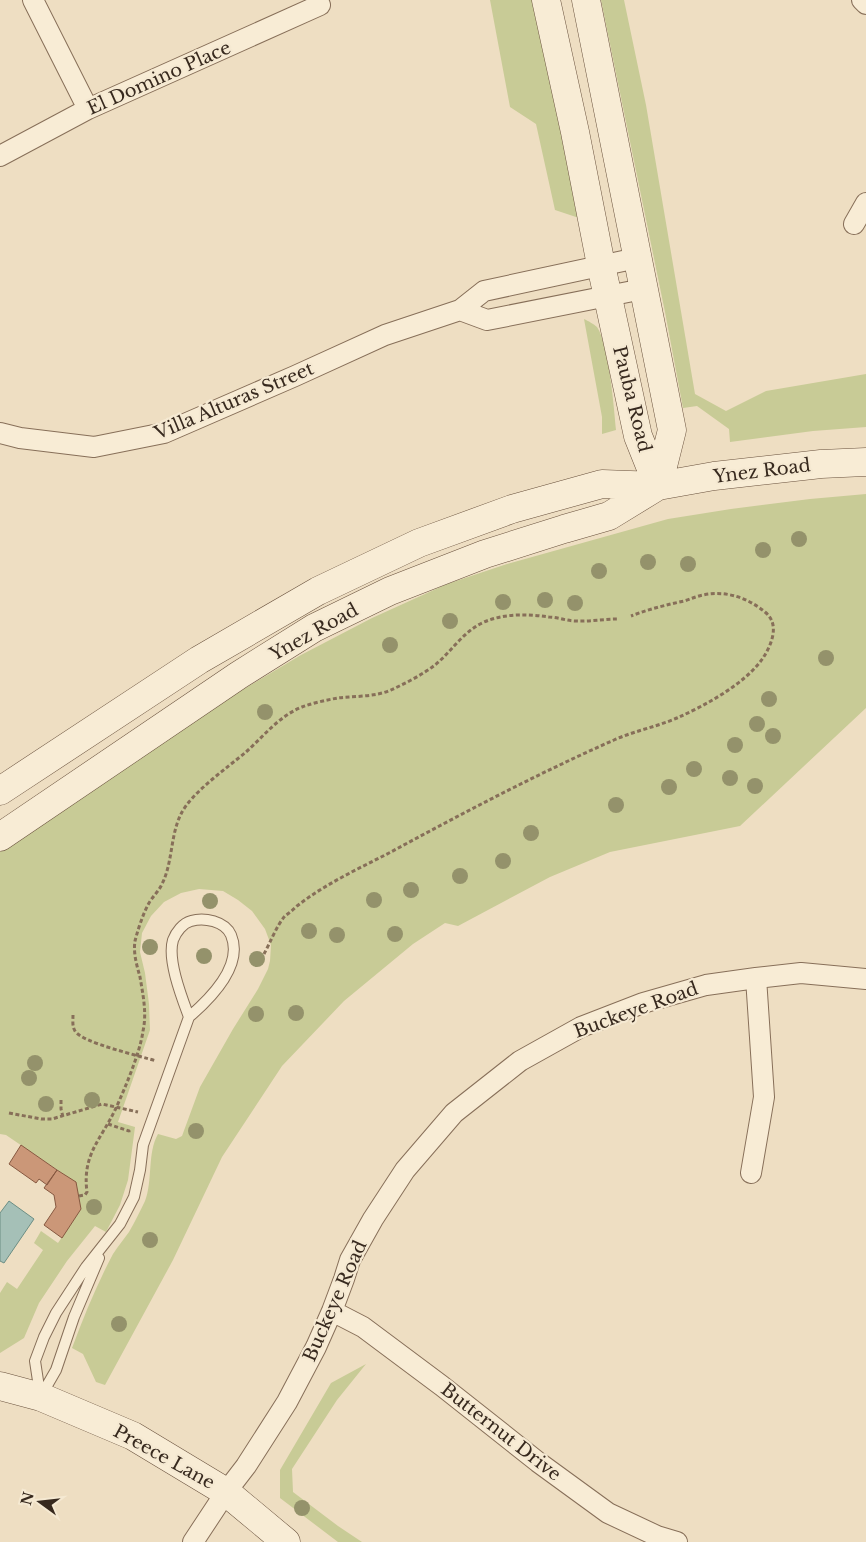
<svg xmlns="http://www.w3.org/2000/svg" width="866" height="1542" viewBox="0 0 866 1542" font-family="'Libre Baskerville',serif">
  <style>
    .green { fill: #c8cb96 }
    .water { fill: #a5c0b7; stroke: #6c8e84 }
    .building { fill: #cb9778; stroke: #865840 }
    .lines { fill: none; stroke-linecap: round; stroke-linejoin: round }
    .lane-casing { stroke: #876f59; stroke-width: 12 }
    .street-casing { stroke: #876f59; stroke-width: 22 }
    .secondary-casing { stroke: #69513d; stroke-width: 29 }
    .path { stroke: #876f59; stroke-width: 3; stroke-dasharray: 4 2.5; stroke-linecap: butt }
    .lane { stroke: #f8ecd5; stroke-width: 10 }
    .street { stroke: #f8ecd5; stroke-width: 20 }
    .secondary { stroke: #f8ecd5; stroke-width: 28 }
    .tree { fill: #94926b }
    .labels { text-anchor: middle; stroke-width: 4.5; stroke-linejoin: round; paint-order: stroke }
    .street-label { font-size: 18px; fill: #37291e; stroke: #f5e9d2 }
  </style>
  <rect width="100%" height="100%" fill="#eedec2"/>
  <path class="green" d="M490,0H535L582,219L555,210L536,124L510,107Z
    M601,0H624L646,105L695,394L726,411L766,391L866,374V427L813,431L730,442L729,429L697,406L683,408L665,312Z
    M584,319C588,321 594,324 597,327C609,344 614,408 616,430L602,434V417Z
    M866,494V708L740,826L610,852L550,877L458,926L445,923L413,944L344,1001L282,1066L222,1157L173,1260L105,1385L96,1382L83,1354L72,1348C84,1316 97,1284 113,1254C118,1246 124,1239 129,1232C135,1222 140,1211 145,1201C153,1181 147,1153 158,1134L176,1139L182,1136L200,1087L233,1029L258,989L268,969L270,961L271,945L265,929L252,911L238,900L223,891L199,889L181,893L164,902L151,916L142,933L140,952L145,973L149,1004L150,1030L118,1122L135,1127L128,1180L120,1205L106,1232L95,1226L67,1261L39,1303L24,1338L0,1353V1293L7,1282L17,1289L43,1250L34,1243L41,1231L58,1243L81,1209L75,1182L6,1135L0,1134V852L242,690L301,655L372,618L447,584L507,564L668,519L731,509L810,499Z
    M366,1364L337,1400L292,1469L293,1492L338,1526L362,1542H338L280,1498V1470L331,1383Z"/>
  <path class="water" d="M9,1201L34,1219L4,1263L0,1261V1213Z"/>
  <path class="building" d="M21,1145L57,1170L47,1185L39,1179L36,1183L9,1164Z
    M57,1170L76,1182L81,1209L62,1238L44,1225L56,1207L54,1195L44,1188Z"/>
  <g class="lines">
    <defs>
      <path id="lane" d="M40,1394L35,1361L44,1337L56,1313L86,1267L120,1224L134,1197L140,1170L143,1145L189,1017C210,999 244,966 231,935C225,921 204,917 191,921C183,923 176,932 173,940C167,960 182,998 189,1017
        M41,1396L56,1370L74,1317L99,1258"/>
      <path id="street" d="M33,0L88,109
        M862,0L866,4
        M0,156L88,109L320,5
        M854,224L866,203
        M460,310L487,320L643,289
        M0,433L20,438L94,447L164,433L295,376L385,335L460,310L484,291L637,258
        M751,1173L764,1097L756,978
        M332,1311L363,1327L442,1386L538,1462L608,1513L657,1536L677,1542
        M193,1542L226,1492L246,1466L287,1402L316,1347L332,1311L344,1279L350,1260L373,1219L405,1170L454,1113L520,1061L581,1027L643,1003L706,985L756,978L801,973L866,979"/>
      <path id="secondary" d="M546,0L575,132L601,265L638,436L658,486
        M586,0L672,430L658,486
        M0,791L199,660L318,591L419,543L512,509L602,484L658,486L714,476L821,464L866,462
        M0,837L239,675L314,628L390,591L485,554L564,529L609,516L658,486
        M0,1386L41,1397L133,1436L226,1492L286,1542"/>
    </defs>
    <use href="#lane" class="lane-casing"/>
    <use href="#street" class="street-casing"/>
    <use href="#secondary" class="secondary-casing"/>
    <path class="path" d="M264,954C270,943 277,925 285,916C289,913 293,910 297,906C325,884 358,869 389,853C463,813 537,774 614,740C634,731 656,727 677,718C706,705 745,684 763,658C772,644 780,624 765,612C748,598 726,590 703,595C697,596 691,599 684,601C666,605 649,609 631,616
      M73,1015C73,1020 72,1026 75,1031C82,1043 141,1056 156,1061
      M61,1100V1109L63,1117
      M9,1113L41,1119H52L102,1104L138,1112
      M108,1124L129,1131V1133
      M79,1196L85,1195L87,1192C82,1154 101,1140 116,1108C125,1088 140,1053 143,1031C147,1013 143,995 140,977C137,966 133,953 135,941C138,929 143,914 149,903C153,896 159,891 162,884C173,862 170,836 181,814C191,793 227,768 246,752C264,736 279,716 302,707C313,703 326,700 338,698C355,696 375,697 391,690C406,683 422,675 435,665C451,652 463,632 482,623C503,613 528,614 549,617C555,617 561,619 567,620C583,623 601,619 617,619"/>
    <use href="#lane" class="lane"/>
    <use href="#street" class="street"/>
    <use href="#secondary" class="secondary"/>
  </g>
  <g class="tree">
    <circle cx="799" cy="539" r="8"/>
    <circle cx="763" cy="550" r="8"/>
    <circle cx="648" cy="562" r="8"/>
    <circle cx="688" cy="564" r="8"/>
    <circle cx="599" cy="571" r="8"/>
    <circle cx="545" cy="600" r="8"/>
    <circle cx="503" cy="602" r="8"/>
    <circle cx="575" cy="603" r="8"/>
    <circle cx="450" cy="621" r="8"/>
    <circle cx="390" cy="645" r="8"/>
    <circle cx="826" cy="658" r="8"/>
    <circle cx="769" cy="699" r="8"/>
    <circle cx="265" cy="712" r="8"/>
    <circle cx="757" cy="724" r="8"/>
    <circle cx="773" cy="736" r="8"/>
    <circle cx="735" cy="745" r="8"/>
    <circle cx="694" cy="769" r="8"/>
    <circle cx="730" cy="778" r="8"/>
    <circle cx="755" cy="786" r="8"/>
    <circle cx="669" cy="787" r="8"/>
    <circle cx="616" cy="805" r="8"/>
    <circle cx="531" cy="833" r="8"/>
    <circle cx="503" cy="861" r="8"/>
    <circle cx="460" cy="876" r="8"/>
    <circle cx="411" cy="890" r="8"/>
    <circle cx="374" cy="900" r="8"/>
    <circle cx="210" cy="901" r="8"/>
    <circle cx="309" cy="931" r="8"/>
    <circle cx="395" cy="934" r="8"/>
    <circle cx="337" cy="935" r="8"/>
    <circle cx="150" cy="947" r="8"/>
    <circle cx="204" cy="956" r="8"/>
    <circle cx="257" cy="959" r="8"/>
    <circle cx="296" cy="1013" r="8"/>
    <circle cx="256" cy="1014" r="8"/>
    <circle cx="35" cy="1063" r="8"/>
    <circle cx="29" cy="1078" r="8"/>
    <circle cx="92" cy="1100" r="8"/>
    <circle cx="46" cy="1104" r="8"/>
    <circle cx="196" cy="1131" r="8"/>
    <circle cx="94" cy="1207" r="8"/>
    <circle cx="150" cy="1240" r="8"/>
    <circle cx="119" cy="1324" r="8"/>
    <circle cx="302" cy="1508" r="8"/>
  </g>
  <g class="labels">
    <g class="street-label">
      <text transform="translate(159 78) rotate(-24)" y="6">El Domino Place</text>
      <text transform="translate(632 399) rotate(76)" y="6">Pauba Road</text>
      <text transform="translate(234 401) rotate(-23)" y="6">Villa Alturas Street</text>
      <text transform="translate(762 471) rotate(-7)" y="6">Ynez Road</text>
      <text transform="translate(314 632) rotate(-29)" y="6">Ynez Road</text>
      <text transform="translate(636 1010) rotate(-20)" y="6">Buckeye Road</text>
      <text transform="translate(335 1301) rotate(-66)" y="6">Buckeye Road</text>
      <text transform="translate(501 1432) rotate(38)" y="6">Butternut Drive</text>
      <text transform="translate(164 1457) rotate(29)" y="6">Preece Lane</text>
    </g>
  </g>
  <g transform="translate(40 1502) rotate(285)" stroke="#f5e9d2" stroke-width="4" paint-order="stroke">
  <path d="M0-4L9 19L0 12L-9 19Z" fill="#37291e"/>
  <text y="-8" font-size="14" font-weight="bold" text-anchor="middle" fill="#37291e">N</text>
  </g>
</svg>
